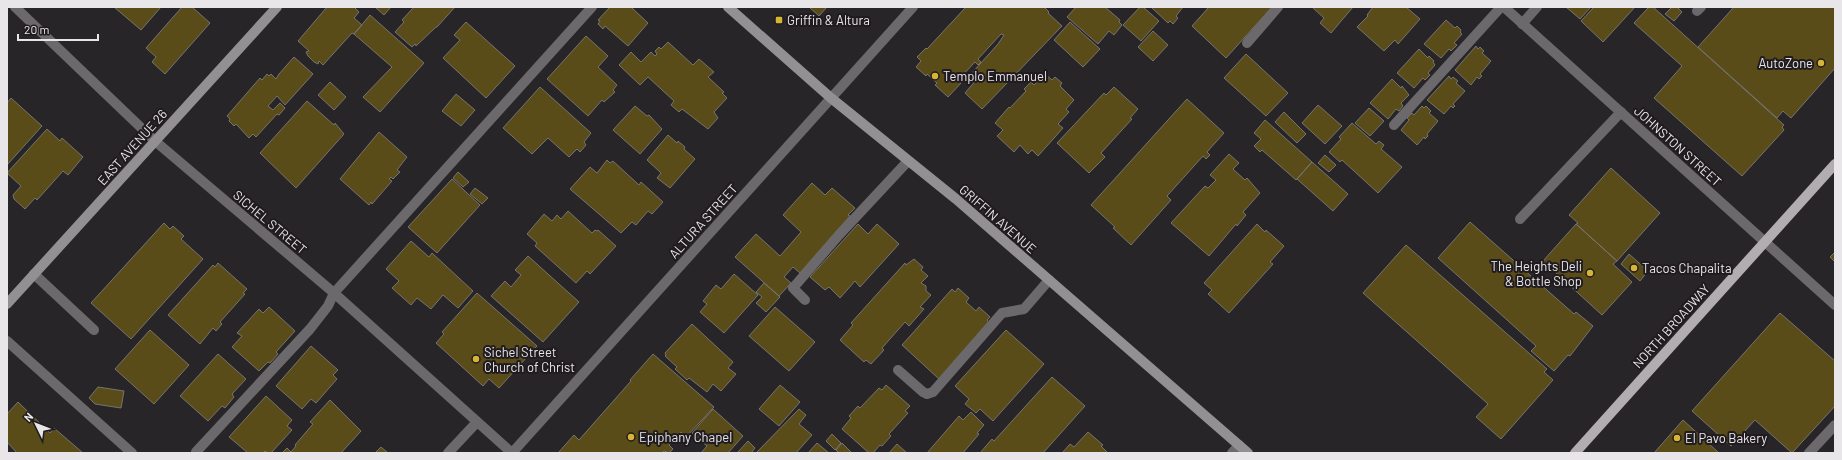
<svg xmlns="http://www.w3.org/2000/svg" width="1842" height="460" viewBox="0 0 1842 460" font-family="Barlow,sans-serif">
  <style>
    .building { fill: #5a4c19; stroke: #76746f }
    .lines { fill: none; stroke-linecap: round; stroke-linejoin: round }
    .lane { stroke: #6b696b; stroke-width: 10 }
    .street { stroke: #6b696b; stroke-width: 10 }
    .secondary { stroke: #929093; stroke-width: 10 }
    .primary { stroke: #b1adb1; stroke-width: 10 }
    .poi-dot { fill: #d7b534; stroke: #1f1b1f; stroke-width: 1.5 }
    .labels { text-anchor: middle; stroke-width: 4; stroke-linejoin: round; paint-order: stroke }
    .poi-label { font-size: 13px; fill: #e9e6e9; stroke: #1f1b1f; text-anchor: start }
    .street-label { font-size: 13px; fill: #e9e6e9; stroke: #1f1b1f }
  </style>
  <rect width="100%" height="100%" fill="#282529"/>
  <path class="building" d="M114,7H161L141,30Z
    M182,7H192L210,23L165,74L152,62L156,57L146,48Z
    M327,7H354L359,12L354,18L362,25L354,34L352,33L323,65L319,61L318,64L314,62L308,56L306,52L309,51L298,41Z
    M375,7H391L384,15Z
    M414,7H455L437,27H436L416,46L415,44L412,47L395,32L404,22L402,20Z
    M610,7H631L648,23L628,46L605,26L603,29L598,24L600,21L598,20Z
    M809,7H827L819,16Z
    M966,7H1044L1049,12L1048,13L1062,26L982,109L965,93L977,79L971,74L998,44L1004,35L1001,34L978,59L981,62L978,65L975,62L959,79L962,82L948,97L935,85L937,83L927,74L926,76L916,67L921,61L917,57L926,48L927,49Z
    M1076,7H1105L1120,20L1119,22L1122,25L1114,35L1109,31L1098,44L1067,17Z
    M1140,7H1143L1159,21L1141,41L1123,25Z
    M1151,7H1183L1176,16L1178,18L1173,24L1170,21L1168,23Z
    M1209,7H1272L1226,58L1192,26Z
    M1312,7H1353L1331,33L1320,23L1324,18Z
    M1373,7H1406L1420,19L1398,44L1395,40L1384,51L1357,27L1368,16L1367,15Z
    M1566,7H1591L1580,19Z
    M1594,7H1635L1603,42L1581,21Z
    M1649,7H1653L1784,125L1782,127L1784,130L1742,176L1654,98L1682,66L1634,23Z
    M1672,7H1677L1682,12L1674,21L1665,14Z
    M1734,7H1835V68L1791,118L1783,111L1777,118L1698,47Z
    M370,15L424,63L380,112L363,97L392,67L354,34Z
    M1446,20L1455,28L1457,26L1461,30L1460,32L1462,34L1454,43L1457,45L1451,51L1449,49L1441,58L1424,44Z
    M466,22L515,66L486,98L443,58L460,40L454,35Z
    M1070,22L1100,49L1083,67L1054,40Z
    M1153,31L1168,45L1153,61L1138,47Z
    M586,36L608,56L598,67L617,85L613,90L615,92L604,102L602,100L588,116L547,79Z
    M668,42L693,65L699,59L714,72L708,77L724,92L722,93L727,98L714,112L718,118L708,129L682,109L679,112L671,105L674,101L648,77L640,85L619,65L631,52L641,62L651,52L655,56L657,54L655,51L659,47L661,49Z
    M1476,46L1478,49L1480,47L1484,51L1482,53L1491,61L1480,74L1482,76L1479,79L1477,77L1471,85L1455,70Z
    M1419,49L1428,58L1429,56L1434,61L1433,62L1435,65L1428,73L1430,75L1425,80L1423,78L1414,88L1397,73Z
    M1246,54L1288,93L1266,116L1224,78Z
    M294,57L313,74L285,105L277,96L268,106L273,110L280,103L285,108L279,115L277,114L256,137L253,134L249,138L236,124L234,126L229,121L230,119L227,116L260,78L262,80L267,74L269,76L271,74L276,79L279,74Z
    M1045,74L1052,80L1055,77L1062,83L1060,86L1074,100L1066,109L1069,112L1058,124L1063,128L1038,156L1032,150L1028,154L1020,145L1014,152L997,136L1003,130L995,123L1009,107L1010,108L1026,91L1024,89L1031,82L1034,85Z
    M1449,76L1451,79L1453,77L1458,81L1456,83L1465,91L1453,104L1455,106L1453,108L1451,106L1444,114L1427,100Z
    M1392,79L1401,88L1402,86L1409,95L1401,103L1403,106L1399,111L1396,109L1388,119L1370,103Z
    M330,82L346,97L334,110L318,95Z
    M540,87L591,133L584,142L586,145L580,152L577,149L569,157L548,138L532,154L503,128Z
    M1114,87L1138,109L1130,118L1132,119L1101,153L1105,157L1089,173L1057,143L1104,93L1106,95Z
    M456,94L475,110L461,126L442,111Z
    M11,98L42,126L7,165V103Z
    M1187,99L1224,133L1207,152L1210,155L1206,159L1203,156L1167,196L1171,200L1131,245L1113,228L1115,227L1091,205Z
    M307,101L334,125L335,123L344,134L296,188L260,153Z
    M1318,105L1342,126L1325,144L1302,123Z
    M635,106L647,116L649,115L662,129L640,154L613,130Z
    M1422,106L1424,108L1426,106L1431,111L1429,113L1438,121L1427,134L1428,136L1425,139L1424,137L1417,145L1401,130L1409,120L1407,118L1412,113L1414,115Z
    M1369,108L1384,121L1370,136L1355,123Z
    M1284,112L1306,134L1297,143L1275,122Z
    M1265,120L1312,162L1296,180L1262,150L1260,152L1254,146L1261,139L1254,133Z
    M1352,123L1376,144L1379,141L1384,145L1381,149L1402,167L1378,193L1342,160L1340,162L1329,152L1341,139L1339,137Z
    M47,129L60,141L62,138L83,157L68,175L63,171L37,200L35,198L25,209L14,199L13,195L21,186L7,173Z
    M379,132L407,157L397,170L400,172L393,179L391,177L389,179L392,181L372,204L371,202L369,205L340,179Z
    M668,135L677,143L678,141L685,147L684,149L695,159L670,188L657,178L661,173L647,160Z
    M1229,154L1239,163L1233,169L1245,180L1247,178L1260,193L1243,212L1246,215L1237,226L1236,224L1209,256L1171,223L1205,186L1208,188L1216,180L1210,175Z
    M1325,155L1336,165L1329,172L1318,163Z
    M607,160L610,163L613,161L639,185L641,182L663,202L652,214L648,211L636,225L632,222L621,233L570,189L590,167L597,173Z
    M1312,162L1348,194L1333,211L1297,179Z
    M1611,168L1660,213L1617,261L1576,224L1578,223L1569,215Z
    M458,172L469,182L463,187L453,178Z
    M452,179L480,205L437,253L408,227Z
    M812,183L825,195L832,188L855,208L848,215L850,216L800,273L793,267L784,277L791,283L779,296L735,257L756,234L780,256L801,232L783,215Z
    M475,188L488,198L482,204L470,194Z
    M568,211L592,233L595,230L597,231L598,230L616,246L590,274L587,271L576,283L535,246L537,243L527,234L544,214L552,221L557,215L561,219Z
    M1470,222L1574,314L1576,312L1593,326L1570,356L1568,355L1554,371L1531,351L1536,346L1438,258Z
    M164,223L170,229L173,226L184,236L181,239L203,259L131,339L91,303Z
    M858,224L868,234L877,224L899,244L860,287L855,281L840,298L829,287L825,290L810,277Z
    M1257,224L1265,232L1266,230L1284,246L1270,262L1273,264L1229,313L1208,294L1212,290L1204,283Z
    M1576,224L1617,261L1613,264L1632,282L1602,315L1543,261Z
    M411,241L429,257L432,253L473,291L458,308L443,295L431,309L417,298L411,305L392,288L399,281L386,269Z
    M1406,245L1547,369L1544,372L1553,380L1501,439L1476,417L1488,404L1363,293Z
    M1835,252V262L1830,257Z
    M1629,254L1648,271L1640,281L1621,264Z
    M528,256L579,302L543,342L491,296L505,281L511,287L521,275L515,270Z
    M914,259L923,267L921,270L928,276L921,283L926,286V291L931,295L920,307L924,309L909,326L905,322L882,348L884,350L871,364L866,360L864,362L840,340L853,325L851,323L905,263L906,265Z
    M218,263L247,289L243,293L245,294L220,322L222,324L216,331L213,328L200,344L168,315L213,265L215,267Z
    M734,274L758,295L724,333L700,312L707,304L703,301L716,285L721,289Z
    M764,283L780,297L766,312L756,303L762,297L756,292Z
    M958,288L969,298L966,302L976,311L979,307L990,317L987,320L989,322L939,379L902,345L952,289L955,292Z
    M477,293L537,346L499,388L489,379L483,386L436,343L444,334L442,332Z
    M269,307L295,331L276,352L278,354L270,363L268,362L259,371L232,347L242,336L237,333L259,309L263,313Z
    M775,307L815,342L789,371L749,336Z
    M1780,313L1835,361V406L1792,453L1755,420L1731,446L1692,411Z
    M692,324L733,362L728,368L736,374L721,391L713,384L707,392L689,378L687,380L675,369L677,367L665,356L666,355L665,353Z
    M150,330L189,365L154,404L115,369Z
    M1006,330L1044,364L993,421L980,409L976,413L965,404L969,399L955,386Z
    M311,346L338,370L333,375L337,379L316,403L311,399L302,409L276,386Z
    M218,354L246,379L232,394L234,397L225,408L222,406L208,421L180,396Z
    M653,354L714,407L686,437L681,432L669,445L673,449L669,453L664,451L662,453H558L574,435L579,440L631,381L630,380Z
    M1052,377L1085,406L1043,453H980L992,439L994,441Z
    M780,385L800,402L779,426L759,409Z
    M886,385L910,406L905,411L908,413L889,434L891,436L882,446L880,445L873,453H869L842,429L851,418L849,416L858,406L860,408L879,388L882,390Z
    M98,387L124,391L121,408L95,404L89,398Z
    M266,396L292,420L287,426L292,430L271,453H268L265,451L263,453H248L229,437Z
    M330,400L361,431L341,453H282L287,448L291,452L296,446L295,445L313,424L310,422Z
    M18,402L50,433L54,428L83,453H17L7,442V414Z
    M713,409L743,436L728,453H701L707,446L692,433Z
    M799,409L806,415L799,424L812,435L796,453H756Z
    M971,412L984,425L977,433L979,434L963,453H927L959,416L963,420Z
    M1683,420L1719,453H1654Z
    M1088,432L1103,445L1101,446L1108,453H1062L1070,444L1074,447Z
    M832,434L841,443L835,450L826,441Z
    M748,441L755,448L751,453H737Z
    M817,443L829,453H808Z
    M842,443L851,452L850,453H839L836,450Z
    M897,444L907,453H889Z
    M381,447L388,453H375Z"/>
  <g class="lines">
    <path class="lane" d="M1697,11L1701,7
      M1522,24L1537,7
      M1247,43L1278,7
      M1394,125L1501,7
      M1520,219L1621,112
      M34,274L94,330
      M805,300L793,288L839,235L908,161
      M7,341L132,453
      M898,370L923,392L927,394L933,392L1002,313L1024,309L1049,280
      M196,452L310,329L328,306L334,293L592,7
      M448,453L477,422
      M1232,453L1239,445
      M1809,453L1835,425"/>
    <path class="street" d="M15,7L155,141L334,293L512,453
      M1504,7L1835,305
      M512,453L913,7"/>
    <path class="secondary" d="M728,7L831,98L956,199L1248,453
      M7,304L277,7"/>
    <path class="primary" d="M1575,453L1835,164"/>
  </g>
  <g class="poi-dot">
    <rect x="775" y="16" width="8" height="8" rx="2"/>
    <circle cx="1821" cy="63" r="4"/>
    <circle cx="935" cy="76" r="4"/>
    <circle cx="1634" cy="268" r="4"/>
    <circle cx="1590" cy="273" r="4"/>
    <circle cx="476" cy="359" r="4"/>
    <circle cx="631" cy="437" r="4"/>
    <circle cx="1677" cy="438" r="4"/>
  </g>
  <g class="labels">
    <g class="poi-label">
      <text x="787" y="25">Griffin &amp; Altura</text>
      <text x="1813" y="68" text-anchor="end">AutoZone</text>
      <text x="943" y="81">Templo Emmanuel</text>
      <text x="1582" y="271" text-anchor="end">The Heights Deli<tspan x="1582" dy="15">&amp; Bottle Shop</tspan></text>
      <text x="1642" y="273">Tacos Chapalita</text>
      <text x="484" y="357">Sichel Street<tspan x="484" dy="15">Church of Christ</tspan></text>
      <text x="639" y="442">Epiphany Chapel</text>
      <text x="1685" y="443">El Pavo Bakery</text>
    </g>
    <g class="street-label">
      <text transform="translate(1678 146) rotate(42)" y="5">JOHNSTON STREET</text>
      <text transform="translate(132 147) rotate(-48)" y="5">EAST AVENUE 26</text>
      <text transform="translate(998 219) rotate(41)" y="5">GRIFFIN AVENUE</text>
      <text transform="translate(703 221) rotate(-48)" y="5">ALTURA STREET</text>
      <text transform="translate(270 222) rotate(40)" y="5">SICHEL STREET</text>
      <text transform="translate(1671 326) rotate(-48)" y="5">NORTH BROADWAY</text>
    </g>
  </g>
  <rect width="1842" height="460" fill="none" stroke="#e9e6e9" stroke-width="16"/>
  <g transform="translate(36 424) rotate(313)" stroke="#1f1b1f" stroke-width="3" paint-order="stroke">
  <path d="M0-3L7 15L0 10L-7 15Z" fill="#e9e6e9"/>
  <text y="-6" font-size="11" font-weight="bold" text-anchor="middle" fill="#e9e6e9">N</text>
  </g>
  <path d="M18 34v6h80v-6" fill="none" stroke="#e9e6e9" stroke-width="2"/>
  <text x="24" y="34" font-size="12" fill="#e9e6e9" stroke="#1f1b1f" stroke-width="3" paint-order="stroke">20 m</text>
</svg>
